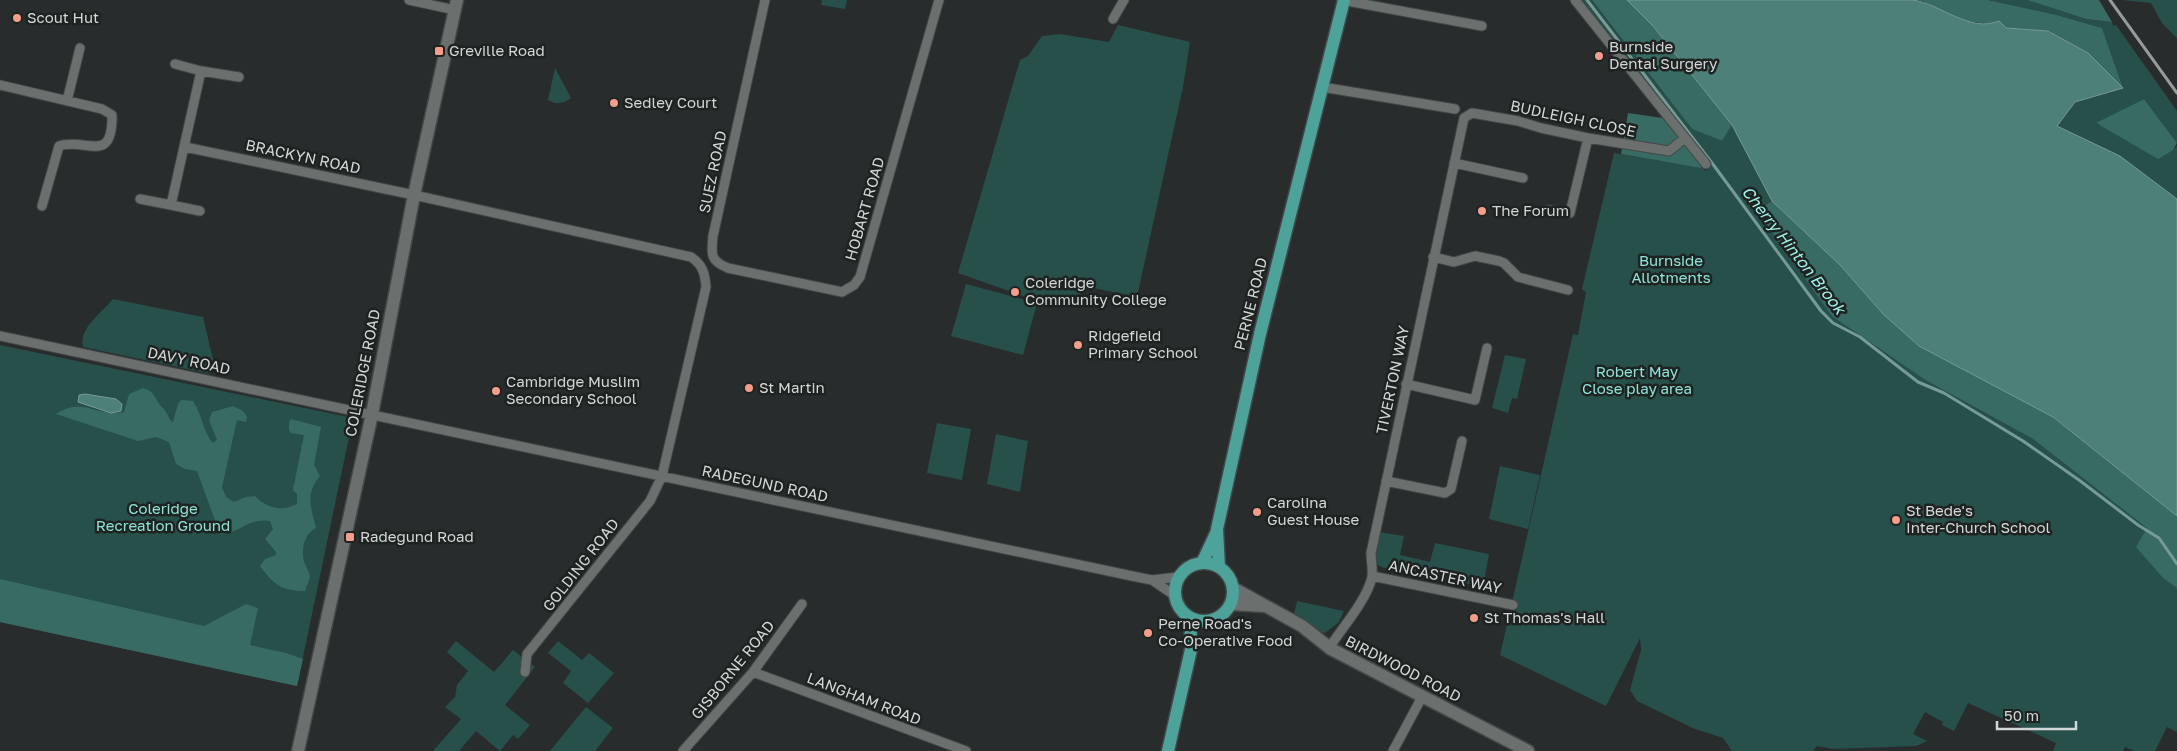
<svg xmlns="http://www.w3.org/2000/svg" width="2177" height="751" viewBox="0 0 2177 751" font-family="'Golos Text',sans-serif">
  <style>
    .green { fill: #27504b }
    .forest { fill: #386b64 }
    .water { fill: #4d8079; stroke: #769a95 }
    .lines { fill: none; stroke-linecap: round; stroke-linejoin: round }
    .stream { stroke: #769a95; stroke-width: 3 }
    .street-casing { stroke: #444747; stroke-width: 11 }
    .secondary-casing { stroke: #444747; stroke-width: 15 }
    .primary-casing { stroke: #444747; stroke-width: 15 }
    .street { stroke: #6b706f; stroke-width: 9 }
    .secondary { stroke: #6b706f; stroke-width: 12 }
    .primary { stroke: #4da299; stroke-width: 12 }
    .rail { stroke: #989b9b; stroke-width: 3 }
    .poi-dot { fill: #f49e89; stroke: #1e2322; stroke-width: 2 }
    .labels { text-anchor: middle; stroke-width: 5; stroke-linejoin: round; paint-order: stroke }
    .poi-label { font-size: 15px; fill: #d4d7d7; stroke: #1e2322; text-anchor: start }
    .street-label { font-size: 15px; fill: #d4d7d7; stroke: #1e2322 }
    .park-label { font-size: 15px; fill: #8de4d8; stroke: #1e2322 }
    .water-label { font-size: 16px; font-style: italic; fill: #9bf2e6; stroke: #1e2322 }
  </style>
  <rect width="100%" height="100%" fill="#282c2c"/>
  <path class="green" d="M822,0H847L845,9L821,5Z
    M1581,0H1592L1692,129L1722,141L1732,125L1772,201L1756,209L1927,381L2033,439L2148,528L2164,579L2177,588V732L2167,727L2155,751H2135L2125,747L2123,751H2053L2056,743L1968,703L1954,731L1942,725L1943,722L1925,712L1913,734L1927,741L1916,746L1833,749L1817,746L1813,751H1732L1723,738L1695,729L1637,701L1630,690L1641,650L1640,638L1606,706L1500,655L1573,334L1578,335L1586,292L1582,289L1614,153L1703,168L1705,171L1710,168L1708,160L1686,131L1620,51Z
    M1988,0H2027L2086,19L2112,22L2113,26L2116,25L2177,111V143L2144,99L2096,124L2173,150L2177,146V199L2120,156L2057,126L2075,102L2123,88L2102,28L2057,15Z
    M2122,0H2177V38L2162,23L2151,3Z
    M1118,25L1190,42L1183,87L1137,297L1089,287L1071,301L1054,307L958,273L1020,60L1028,56L1042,36L1060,34L1109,42Z
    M555,68L571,98C563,104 557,105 548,100Z
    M966,284L1037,303L1023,355L951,336Z
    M113,299L203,317L215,368L211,374L83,347C78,329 102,312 113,299Z
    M0,345L353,418L297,686L0,622Z
    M1505,355L1526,359L1517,399L1512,398L1508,413L1492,408Z
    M937,423L971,429L962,480L927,473Z
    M996,434L1028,441L1020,492L987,484Z
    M1500,466L1540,475L1528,529L1489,519Z
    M1379,532L1404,536L1400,555L1430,562L1435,543L1489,554L1483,587L1397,568C1368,572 1374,552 1379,532Z
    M1297,601L1344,611L1339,622L1325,633L1317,631L1294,614Z
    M456,641L494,672L513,650L535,667L505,705L530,725L518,739L513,735L500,751L476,731L459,751H433L461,719L445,707L455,697L457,685L468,671L447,652Z
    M558,641L582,660L589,653L614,673L588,703L563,683L571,671L548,653Z
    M586,707L613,728L595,751H550Z"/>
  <path class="forest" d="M1592,0H1627L1653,26L1732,125L1722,141L1692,129Z
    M1913,0H1988L2057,15L2102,28L2123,88L2088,53L2049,31L2006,28L1991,24L1963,21L1922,1Z
    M2027,0H2099L2112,22L2086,19Z
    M2144,99L2177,143L2173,150L2158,159L2096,123Z
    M1628,113L1663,118L1673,114L1708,160L1701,168L1621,154Z
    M1772,201L1841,266L1881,312L1919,346L2050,415L2177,516V588L2164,579L2136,547L2147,528L2033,439L1927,381L1832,316L1756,210Z
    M143,388C153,391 153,394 158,402C160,406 164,408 166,412C169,417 168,419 173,422L178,404L181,400L193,401C202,414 204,434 213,443L217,440L209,420L212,412L233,406L243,411L247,417L246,422L237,420L222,487L226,497L234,502L246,497L255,496C266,508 282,512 297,504V494L293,490L304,435L291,433L289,430V422L291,419L321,427L314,465L320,476C305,493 311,508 316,528C304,534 301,549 304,562C306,567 309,571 310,577L305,591C282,591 274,585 260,566L265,559L276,555V552L265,539L273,529L270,521C248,517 240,534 220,534L197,471L185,469L176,464L169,442L156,437L138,441L56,414C85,396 96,418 124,412L129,394Z
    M0,579L204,626L246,604L258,608L250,645L286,653L303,659L297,686L0,622Z"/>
  <path class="water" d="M1627,0H1913C1941,4 1969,33 1999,21L2006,28L2048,31L2088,53L2123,88L2075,102L2057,126L2120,156L2177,199V516L2053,417L1919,346L1883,314L1841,266L1772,201L1732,125L1653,26Z
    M85,394L116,399L122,404L121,411L111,413L78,402L79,395Z"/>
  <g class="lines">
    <path class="stream" d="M1587,0L1715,167L1821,311L1833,323L1860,337L1918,382L1944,393L2023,441L2079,480L2138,525L2159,538L2177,564"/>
    <defs>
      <path id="street" d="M409,0L455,10
        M765,0L713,236C711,254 710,261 728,268L842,292L854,285L860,277L939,0
        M1342,0L1482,26
        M1575,0L1706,164
        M1113,19L1124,0
        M175,64L201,71L171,205L200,211
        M201,71L239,77
        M0,85L102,109L112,115C113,166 85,137 59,146L42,206
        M1322,87L1455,109
        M67,101L80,48
        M185,147L414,195L691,257C703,265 705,274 706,287L662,476L650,501L527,654L525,672
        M1454,163L1523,178
        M140,199L171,205
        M1548,210L1570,213L1588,138
        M1433,257L1454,262L1475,256L1499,261L1504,263L1518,277L1568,290
        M0,336L1132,576L1152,580L1178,577
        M1406,384L1475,400L1487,348
        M1386,481L1445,493L1451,489L1462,441
        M1372,576L1513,605
        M1152,580L1174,595
        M1329,648C1342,628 1367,600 1372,577C1373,569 1371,560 1371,553L1464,118L1472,113L1518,121L1541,128L1588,138L1669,151L1685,138
        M753,672L966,751
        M683,751L753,672L802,604
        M1393,751L1422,697"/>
      <path id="secondary" d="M1233,588L1302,626L1331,649L1528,751
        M1231,604L1264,606
        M298,751L372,414L414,195L457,0"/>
      <path id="primary" d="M1175 592a29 29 0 1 1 58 0a29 29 0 1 1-58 0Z
        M1202,563L1217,531
        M1219,567L1217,529L1260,334L1344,0
        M1168,751L1192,645L1189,618"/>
    </defs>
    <use href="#street" class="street-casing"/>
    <use href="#secondary" class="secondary-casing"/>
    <use href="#primary" class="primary-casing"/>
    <use href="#street" class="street"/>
    <use href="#secondary" class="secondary"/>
    <use href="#primary" class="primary"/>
    <path class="rail" d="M2110,0L2177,93"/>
  </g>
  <g class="poi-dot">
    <circle cx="17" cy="18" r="5"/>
    <rect x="434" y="46" width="10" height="10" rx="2.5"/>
    <circle cx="1599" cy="56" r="5"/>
    <circle cx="614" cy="103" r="5"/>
    <circle cx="1482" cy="211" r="5"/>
    <circle cx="1015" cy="292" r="5"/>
    <circle cx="1078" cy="345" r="5"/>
    <circle cx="749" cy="388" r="5"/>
    <circle cx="496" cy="391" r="5"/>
    <circle cx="1257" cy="512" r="5"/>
    <circle cx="1896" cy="520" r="5"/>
    <rect x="345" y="532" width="10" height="10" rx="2.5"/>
    <circle cx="1474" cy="618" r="5"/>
    <circle cx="1148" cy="633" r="5"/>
  </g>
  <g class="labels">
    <g class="poi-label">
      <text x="27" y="23">Scout Hut</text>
      <text x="1609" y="52">Burnside<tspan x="1609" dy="17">Dental Surgery</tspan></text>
      <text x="449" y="56">Greville Road</text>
      <text x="624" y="108">Sedley Court</text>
      <text x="1492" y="216">The Forum</text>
      <text x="1025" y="288">Coleridge<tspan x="1025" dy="17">Community College</tspan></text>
      <text x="1088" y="341">Ridgefield<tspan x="1088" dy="17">Primary School</tspan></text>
      <text x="506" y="387">Cambridge Muslim<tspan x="506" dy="17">Secondary School</tspan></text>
      <text x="759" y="393">St Martin</text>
      <text x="1267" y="508">Carolina<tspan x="1267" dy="17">Guest House</tspan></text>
      <text x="1906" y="516">St Bede's<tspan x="1906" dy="17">Inter-Church School</tspan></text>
      <text x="360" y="542">Radegund Road</text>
      <text x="1484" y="623">St Thomas's Hall</text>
      <text x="1158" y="629">Perne Road's<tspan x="1158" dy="17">Co-Operative Food</tspan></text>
    </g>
    <g class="street-label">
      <text transform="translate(1573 119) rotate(12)" y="5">BUDLEIGH CLOSE</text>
      <text transform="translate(303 157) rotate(12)" y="5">BRACKYN ROAD</text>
      <text transform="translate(713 172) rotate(-78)" y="5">SUEZ ROAD</text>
      <text transform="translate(865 209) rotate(-74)" y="5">HOBART ROAD</text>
      <text transform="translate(1251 304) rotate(-76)" y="5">PERNE ROAD</text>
      <text transform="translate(189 361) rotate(12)" y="5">DAVY ROAD</text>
      <text transform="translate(363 373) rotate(-79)" y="5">COLERIDGE ROAD</text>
      <text transform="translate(1393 380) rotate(-78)" y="5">TIVERTON WAY</text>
      <text transform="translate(765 484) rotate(12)" y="5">RADEGUND ROAD</text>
      <text transform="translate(581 565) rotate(-52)" y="5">GOLDING ROAD</text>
      <text transform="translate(1445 577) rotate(12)" y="5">ANCASTER WAY</text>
      <text transform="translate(1403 669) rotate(27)" y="5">BIRDWOOD ROAD</text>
      <text transform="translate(733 670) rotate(-51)" y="5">GISBORNE ROAD</text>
      <text transform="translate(864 699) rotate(21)" y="5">LANGHAM ROAD</text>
    </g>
    <g class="park-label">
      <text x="1671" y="266">Burnside<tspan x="1671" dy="17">Allotments</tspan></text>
      <text x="1637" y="377">Robert May<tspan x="1637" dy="17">Close play area</tspan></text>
      <text x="163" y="514">Coleridge<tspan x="163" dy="17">Recreation Ground</tspan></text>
    </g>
    <g class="water-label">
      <text transform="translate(1794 250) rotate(52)" y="6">Cherry Hinton Brook</text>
    </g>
  </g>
  <path d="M1997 721v8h79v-8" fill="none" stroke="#d4d7d7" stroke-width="2.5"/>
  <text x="2004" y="721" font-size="15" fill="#d4d7d7" stroke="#1e2322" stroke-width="4" paint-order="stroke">50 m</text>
</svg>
